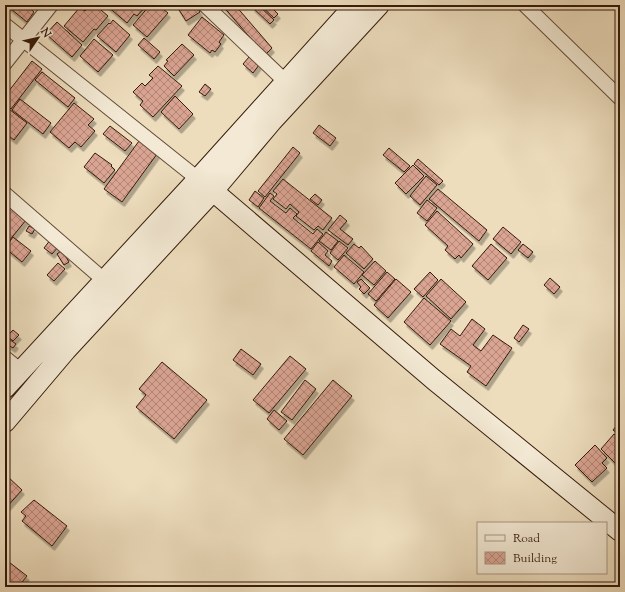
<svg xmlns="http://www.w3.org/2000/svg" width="625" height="592" viewBox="0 0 625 592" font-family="'Sorts Mill Goudy',serif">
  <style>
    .building { fill: url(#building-cross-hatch); stroke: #351a0b; filter: url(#shadow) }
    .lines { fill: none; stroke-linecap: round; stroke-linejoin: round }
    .street-casing { stroke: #634b38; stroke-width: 16 }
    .secondary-casing { stroke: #351a0b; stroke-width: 22 }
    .street { stroke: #f3e9d4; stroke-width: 14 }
    .secondary { stroke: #f3e9d4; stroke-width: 20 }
  </style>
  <defs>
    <pattern id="building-cross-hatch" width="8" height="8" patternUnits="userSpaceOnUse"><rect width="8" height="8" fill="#daa493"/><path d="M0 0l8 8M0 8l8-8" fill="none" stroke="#b28576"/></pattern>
    <filter id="shadow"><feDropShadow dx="2.5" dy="4.5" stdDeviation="0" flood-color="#0004"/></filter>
  </defs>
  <rect width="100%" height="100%" fill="#edddbd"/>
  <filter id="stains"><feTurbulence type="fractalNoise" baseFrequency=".005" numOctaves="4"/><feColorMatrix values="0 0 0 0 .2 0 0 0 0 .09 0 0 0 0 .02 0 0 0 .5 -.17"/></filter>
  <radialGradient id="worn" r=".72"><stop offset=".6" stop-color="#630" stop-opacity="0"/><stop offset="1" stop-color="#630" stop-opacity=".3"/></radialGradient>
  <path class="building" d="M6,5H26L34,12L27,22Z
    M91,5H95L108,16L96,30L94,29L83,42L64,26L80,7L85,11Z
    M106,5H147L137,16L134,14L127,23Z
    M150,5H158L168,13L147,37L133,25Z
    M176,5H196L200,12L186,21Z
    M222,5H235L272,48L265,55Z
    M253,5H258L274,20L270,24L252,7Z
    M260,5H269L278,14L274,18Z
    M202,17L224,35L219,42L221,44L215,52L212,50L210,53L188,35Z
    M113,20L130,35L116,52L97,36L109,23L110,24Z
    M57,22L82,45L72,57L46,34Z
    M144,38L160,52L154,59L138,45Z
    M94,39L113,55L98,72L80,56Z
    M182,44L194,55L174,76L164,66L168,61L166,60Z
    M249,57L259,65L253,73L243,64Z
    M32,61L42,69L11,109L5,104V96Z
    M158,66L182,86L153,117L140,105L143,101L133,92L142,83L145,86L153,78L149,75Z
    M42,72L75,98L68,107L35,80Z
    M205,84L211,89L205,96L199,92Z
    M175,96L193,114L179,129L161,112Z
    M20,99L51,123L43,134L12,110Z
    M74,103L94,119L88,125L95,131L81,147L75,142L69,148L50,132Z
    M5,106L27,123L14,140L5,133Z
    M319,125L336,138L330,146L313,133Z
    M110,126L132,143L125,151L103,134Z
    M139,141L157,154L122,202L104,189Z
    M293,147L300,153L265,197L258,191Z
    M389,148L410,166L404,172L383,155Z
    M95,153L112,165L111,166L115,170L104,183L84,167Z
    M418,159L443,181L439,185L414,164Z
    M413,165L424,176L406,194L395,183Z
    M426,176L437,185L420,205L410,196Z
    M283,179L332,218L323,230L318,226L314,230L296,216L299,212L290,204L286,209L273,199L277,194L273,191Z
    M438,189L487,230L479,241L429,199Z
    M255,191L264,198L258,207L249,200Z
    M270,193L274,196L270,201L286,213L290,208L297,214L293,218L313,234L317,229L323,234L311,249L259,208Z
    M315,194L322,200L318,205L310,199Z
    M427,200L437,208L427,221L417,213Z
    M5,203L26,220L9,241L5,238Z
    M437,211L473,244L461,258L459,255L455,259L445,250L448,246L425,225Z
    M340,215L347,221L340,229L353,239L348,245L328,230Z
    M29,226L35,229L32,234L26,231Z
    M503,227L521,242L511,254L493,239Z
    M326,232L338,241L331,250L319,241Z
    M13,237L31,251L22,262L5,248Z
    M51,239L59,246L52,254L44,248Z
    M339,241L348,248L338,260L330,253Z
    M318,242L328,251L325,255L332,261L329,266L311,251Z
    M354,244L359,248L361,246L373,259L364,269L346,253Z
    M491,244L507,258L488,280L472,266Z
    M523,244L533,252L528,258L518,250Z
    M62,250L69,262L64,265L57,254Z
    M344,255L364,272L354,284L334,267Z
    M375,261L386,271L374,285L362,275Z
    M58,263L65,269L54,281L47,275Z
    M387,272L395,279L376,301L368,294Z
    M430,272L438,280L423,297L414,289Z
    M550,278L560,287L554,294L544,285Z
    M361,279L370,288L364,294L359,289L361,287L357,282Z
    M396,279L411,292L388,318L374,305Z
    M441,279L466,302L451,319L426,296Z
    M424,298L451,321L430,345L404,322Z
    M472,319L485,329L473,345L481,351L493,335L512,348L486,386L467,372L471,366L440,344L451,329L460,336Z
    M523,325L529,329L519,342L514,338Z
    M13,330L19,335L13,341L7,336Z
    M6,337L16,344L13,348L5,343Z
    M241,349L261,364L253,375L233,360Z
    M290,356L306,369L269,413L253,400Z
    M162,362L207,400L174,439L136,407L146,395L139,389Z
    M305,380L316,389L292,420L281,412Z
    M333,380L352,396L303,455L284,439Z
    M274,410L287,421L279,430L267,419Z
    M618,424L620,426V432L618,434L613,430Z
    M614,434L620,440V468L601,449Z
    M595,445L607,458L602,463L607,468L592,482L575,465Z
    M7,476L22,490L5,509V479Z
    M34,500L67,526L52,546L22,521L26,516L21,512Z
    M5,559L27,576L18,587H5Z"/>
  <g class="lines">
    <defs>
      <path id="street" d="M205,5L286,82
        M525,5L620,98
        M5,25L198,179
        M5,63L51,5
        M5,194L104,280
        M5,358L21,371"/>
      <path id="secondary" d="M213,191L433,379L620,531
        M5,388L198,179L355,5
        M5,422L66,350L213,191L272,121L379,5"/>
    </defs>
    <use href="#street" class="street-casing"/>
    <use href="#secondary" class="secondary-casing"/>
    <use href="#street" class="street"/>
    <use href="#secondary" class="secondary"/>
  </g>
  <rect width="625" height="592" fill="none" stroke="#edddbd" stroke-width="20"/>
  <rect x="6" y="6" width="613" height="580" fill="none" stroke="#351a0b" stroke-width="2"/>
  <rect x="10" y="10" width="605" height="572" fill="none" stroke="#351a0b"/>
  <rect x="477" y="522" width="130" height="52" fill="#f3e9d4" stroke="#a79684"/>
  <rect x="485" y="535" width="20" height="6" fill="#f3e9d4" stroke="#a79684"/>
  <text x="513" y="542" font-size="12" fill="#351a0b">Road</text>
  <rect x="485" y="552" width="20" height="12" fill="url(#building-cross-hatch)" stroke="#a79684"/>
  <text x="513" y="562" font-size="12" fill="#351a0b">Building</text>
  <g transform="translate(38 38) rotate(56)" stroke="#f3e9d4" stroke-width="3" paint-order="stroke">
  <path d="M0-3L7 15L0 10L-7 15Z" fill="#351a0b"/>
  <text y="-6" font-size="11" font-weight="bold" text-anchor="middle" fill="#351a0b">N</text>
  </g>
  <rect width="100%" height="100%" filter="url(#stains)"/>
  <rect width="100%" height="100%" fill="url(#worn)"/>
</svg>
